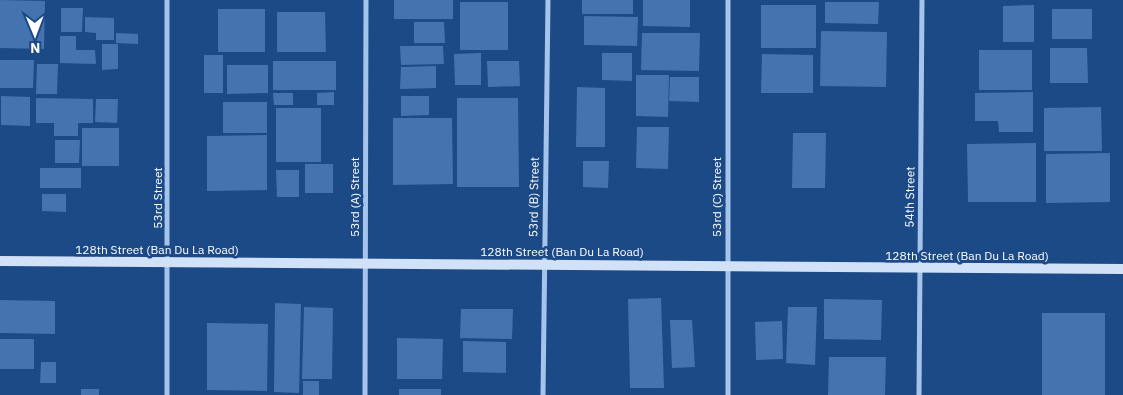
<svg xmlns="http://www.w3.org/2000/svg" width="1123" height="395" viewBox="0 0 1123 395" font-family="'IBM Plex Sans',sans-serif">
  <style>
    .building { fill: #4473b0 }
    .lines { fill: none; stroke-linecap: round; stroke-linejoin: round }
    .street { stroke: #a5c4eb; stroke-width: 5 }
    .secondary { stroke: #d1e1f8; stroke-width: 10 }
    .labels { text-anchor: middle; stroke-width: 5; stroke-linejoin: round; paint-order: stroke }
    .street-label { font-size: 12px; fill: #fff; stroke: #1c4a87 }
  </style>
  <rect width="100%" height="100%" fill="#1c4a87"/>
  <path class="building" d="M0,0L45,1L44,49L0,48Z
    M394,0H453V19H394Z
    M582,0H633V14H582Z
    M643,0H690V27L643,26Z
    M460,2H508V50H460Z
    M825,2H879L878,24L825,23Z
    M761,5H816V48H761Z
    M1034,5V42H1003V6Z
    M61,8H83L82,32H61Z
    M218,9H265V52H218Z
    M1052,9H1092V39H1052Z
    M277,12H325L326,52H277Z
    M584,16L638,17L637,46L584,45Z
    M85,17L114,18V40H96V33L85,32Z
    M414,22H444L445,43H414Z
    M821,31L887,32L886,87L820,86Z
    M116,33L138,34V44L116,43Z
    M642,33H700L699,71L641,70Z
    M60,36H76V50H95L96,64L60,63Z
    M102,44H118V69L102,70Z
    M400,46H443L444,64L401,65Z
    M1050,48H1087L1088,83H1050Z
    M979,50H1032V90H979Z
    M481,53V85H455L454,54Z
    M602,53H632V81L602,80Z
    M762,54L813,55V93H761Z
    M204,55H223V93H204Z
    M0,60H34L33,88H0Z
    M273,61H336V90H273Z
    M487,61H519L520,86L488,87Z
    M37,64H58L57,94H36Z
    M227,65H268V93L227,94Z
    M436,66V88L400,89L401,67Z
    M636,75H669L668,117L636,116Z
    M670,77H699V102L669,101Z
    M577,87L605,88V147H576Z
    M334,92V105H317V93Z
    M1033,92V132H999L998,121H975V93Z
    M273,93H293V105H274Z
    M1,96L30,97V126L1,125Z
    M401,96H429V115L401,116Z
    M36,98L93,99V123H78V136H54V123H36Z
    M457,98H518L519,187H457Z
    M96,99H118L117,123L95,122Z
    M223,102H267V133H223Z
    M1101,107L1102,151H1044V108Z
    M276,108H321V162H276Z
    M393,118H452L453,184L393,185Z
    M637,127H669L668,169L636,168Z
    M82,128H119V166H82Z
    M793,133H826L825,188H792Z
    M267,135V190L207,191V136Z
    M55,140H80L79,163H55Z
    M1036,143V202H968L967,144Z
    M1110,153V202L1046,203V154Z
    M583,161H609L608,188L583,187Z
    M305,164H333V193H305Z
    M40,168H81V188H40Z
    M276,170H299V197H277Z
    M42,194H66V212L42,211Z
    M661,298L664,388H630L628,299Z
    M824,299L882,300L881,340L824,339Z
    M0,300L55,301V334L0,333Z
    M275,303L301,304L299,393L274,392Z
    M304,307L333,308L332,379H302Z
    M788,307H817L815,365L786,363Z
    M461,309H513L512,339L460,338Z
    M1042,313H1105V395H1042Z
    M670,320H692L695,367L672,368Z
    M782,321L783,359L756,360L755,322Z
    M207,323L268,324L267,391L207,390Z
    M397,338L443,339L442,379H397Z
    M0,339H34V369H0Z
    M463,341L506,342V373L463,372Z
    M829,357H886L885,395H828Z
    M41,362H56V383H40Z
    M303,381H319V395H303Z
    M81,389H99V395H81Z
    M399,389H441V395H399Z"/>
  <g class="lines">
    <path class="street" d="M167,0V395
      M728,0V395
      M365,395L366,0
      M543,395L548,0
      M919,395L922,0"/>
    <path class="secondary" d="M0,261L1123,269"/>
  </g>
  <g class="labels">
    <g class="street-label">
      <text transform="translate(355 197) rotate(-90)" y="4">53rd (A) Street</text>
      <text transform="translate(534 197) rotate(-89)" y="4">53rd (B) Street</text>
      <text transform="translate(717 197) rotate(-90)" y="4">53rd (C) Street</text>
      <text transform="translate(910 197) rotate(-89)" y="4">54th Street</text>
      <text transform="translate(158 198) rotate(-90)" y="4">53rd Street</text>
      <text x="157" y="254">128th Street (Ban Du La Road)</text>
      <text x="562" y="256">128th Street (Ban Du La Road)</text>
      <text x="967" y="260">128th Street (Ban Du La Road)</text>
    </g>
  </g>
  <g transform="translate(35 35) rotate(179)" stroke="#1c4a87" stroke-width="4" paint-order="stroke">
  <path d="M0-4L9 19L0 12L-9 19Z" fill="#ffffff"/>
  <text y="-8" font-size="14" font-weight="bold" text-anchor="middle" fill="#ffffff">N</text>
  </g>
</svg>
